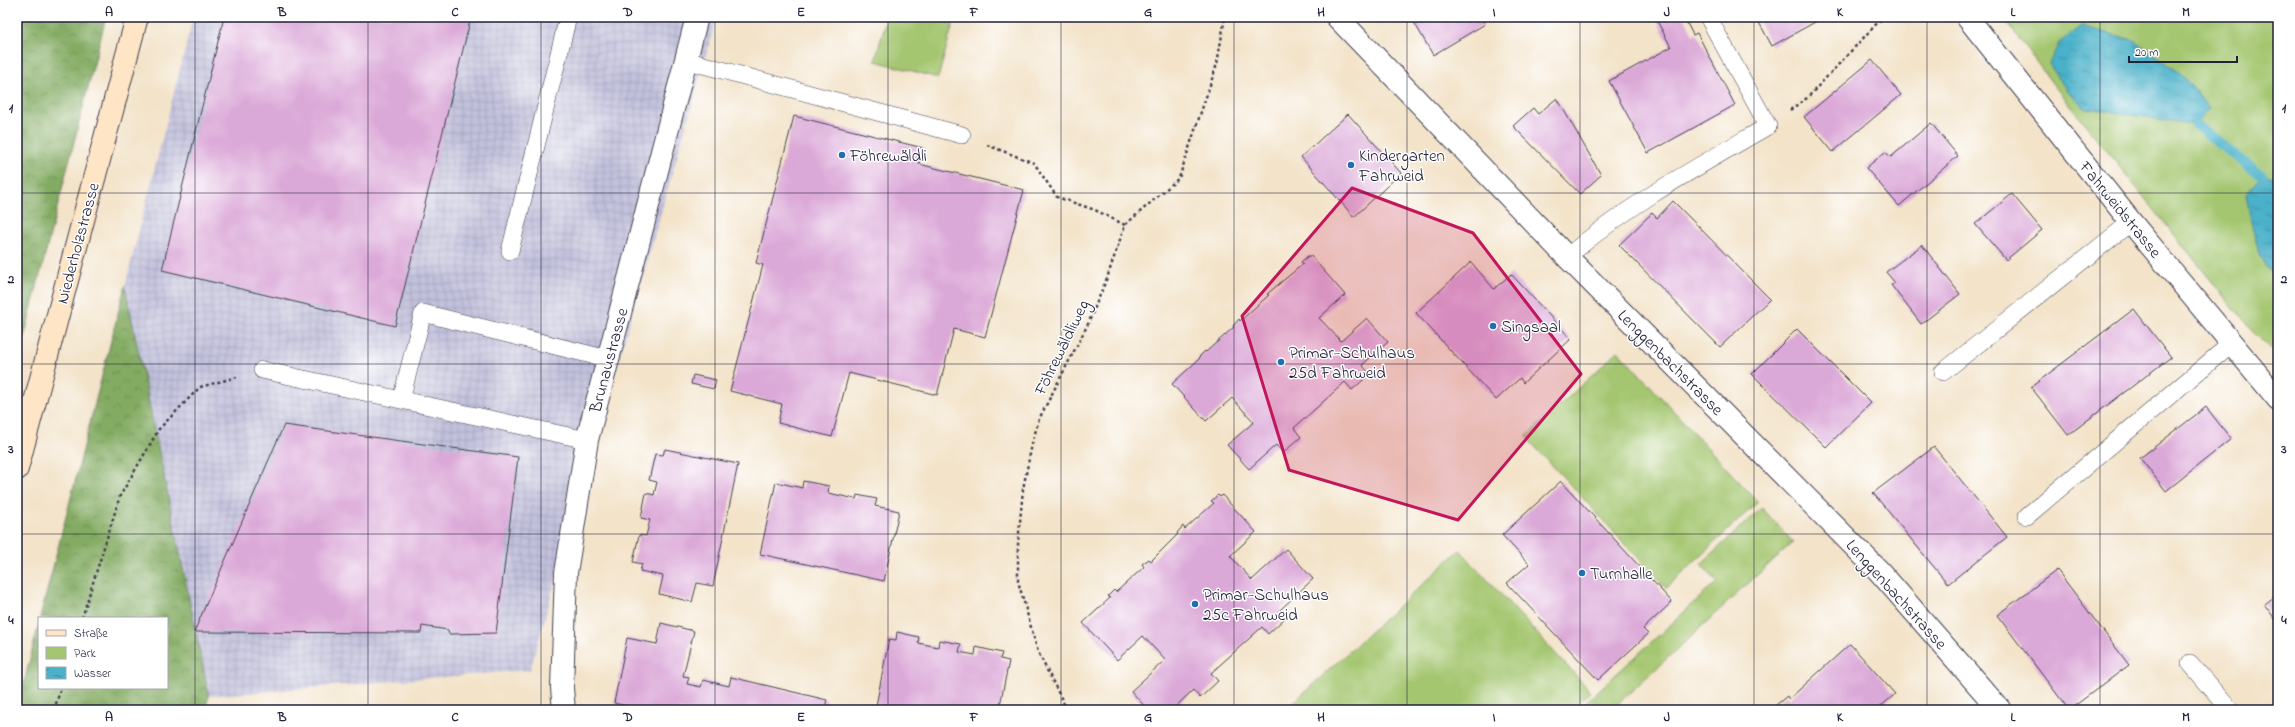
<svg xmlns="http://www.w3.org/2000/svg" width="2295" height="727" viewBox="0 0 2295 727" font-family="'Indie Flower',sans-serif">
  <style>
    .industrial { fill: url(#industrial-grid) }
    .forest { fill: url(#forest-crowns); stroke: #52664e }
    .park { fill: #a4c670; stroke: #637456 }
    .water { fill: url(#water-ripples); stroke: #366a82 }
    .lines { fill: none; stroke-linecap: round; stroke-linejoin: round }
    .stream { stroke: #4ab1c9; stroke-width: 11 }
    .building { fill: #dba9d8 }
    .service-casing { stroke: #413f50; stroke-width: 18 }
    .minor-casing { stroke: #413f50; stroke-width: 24 }
    .tertiary-casing { stroke: #413f50; stroke-width: 24 }
    .secondary-casing { stroke: #413f50; stroke-width: 24 }
    .path { stroke: #413f50; stroke-width: 2.5; stroke-dasharray: 3 3; stroke-linecap: butt }
    .service { stroke: #fff; stroke-width: 17 }
    .minor { stroke: #fff; stroke-width: 22 }
    .tertiary { stroke: #fff; stroke-width: 22 }
    .secondary { stroke: #fde5c5; stroke-width: 22 }
    .marked { fill: #c2185b; fill-opacity: 0.2; stroke: #c2185b; stroke-width: 3; stroke-linejoin: round }
    .grid { fill: none; stroke: #22223b; stroke-width: 1; stroke-opacity: 0.55 }
    .poi-dot { fill: #1f6fb2; stroke: #fff; stroke-width: 1.5 }
    .labels { text-anchor: middle; stroke-width: 3; stroke-linejoin: round; paint-order: stroke }
    .poi-label { font-size: 17px; fill: #22223b; stroke: #fff; text-anchor: start }
    .street-label { font-size: 17px; fill: #22223b; stroke: #fff }
    .neatline { fill: none; stroke: #22223b; stroke-width: 1.5 }
    .grid-label { font-size: 13px; text-anchor: middle; font-weight: bold; fill: #22223b }
  </style>
  <defs>
    <pattern id="industrial-grid" width="8" height="8" patternUnits="userSpaceOnUse"><rect width="8" height="8" fill="#c2c1dc"/><path d="M0 4h8M4 0v8" fill="none" stroke="#a6a6be"/></pattern>
    <pattern id="forest-crowns" width="20" height="18" patternUnits="userSpaceOnUse"><rect width="20" height="18" fill="#83ab62"/><path d="M2 6a3 3 0 1 1 6 0M12 15a3 3 0 1 1 6 0" fill="none" stroke="#6b8b52"/></pattern>
    <pattern id="water-ripples" width="26" height="14" patternUnits="userSpaceOnUse"><rect width="26" height="14" fill="#4ab1c9"/><path d="M2 4q2-2 4 0t4 0M15 11q2-2 4 0t4 0" fill="none" stroke="#3d90a4"/></pattern>
  </defs>
  <rect width="100%" height="100%" fill="#fff"/>
  <filter id="ink" filterUnits="userSpaceOnUse"><feTurbulence type="fractalNoise" baseFrequency=".025" numOctaves="2"/><feDisplacementMap in="SourceGraphic" scale="8" xChannelSelector="R" yChannelSelector="G"/><feConvolveMatrix kernelMatrix="1 2 1 2 8 2 1 2 1" color-interpolation-filters="sRGB"/></filter>
  <filter id="wash" filterUnits="userSpaceOnUse"><feTurbulence type="fractalNoise" baseFrequency=".012" numOctaves="4" result="noise"/><feDisplacementMap in="SourceGraphic" scale="16" xChannelSelector="R" yChannelSelector="G"/><feGaussianBlur stdDeviation="0.9" result="paint"/><feColorMatrix in="noise" values="0 0 0 0 0 0 0 0 0 0 0 0 0 0 0 0 0 1.4 0 .05"/><feComposite in="paint" operator="in"/></filter>
  <g filter="url(#wash)">
    <rect width="100%" height="100%" fill="#f3e3c9"/>
    <path class="industrial" d="M193,17H717L530,670L209,696L125,286Z"/>
    <path class="forest" d="M17,17H106L17,365Z
      M125,286L209,696L205,710H17L39,623V688H167V618H40Z"/>
    <path class="park" d="M887,17H926L953,24L938,78L875,61Z
      M2003,17H2278V357L2251,330L2052,83Z
      M1618,351L1758,502L1666,588L1526,437Z
      M1762,508L1793,542L1611,710H1577L1717,582L1701,564Z
      M1460,550L1590,691L1569,710H1285Z"/>
    <path class="water" d="M2081,26L2136,41L2180,73L2209,108L2196,125L2086,108L2068,92L2049,64L2059,43Z
      M2262,176L2278,177V276C2257,269 2250,214 2246,194Z"/>
    <g class="lines">
      <path class="stream" d="M2196,125L2262,176"/>
    </g>
    <g id="blocks">
      <path class="building" d="M224,17H471L395,326L162,270Z
        M1411,17H1481L1485,24L1433,55Z
        M1655,17H1684L1693,35L1697,33L1735,105L1648,153L1609,81L1671,47Z
        M1756,17H1824L1772,46Z
        M1872,60L1901,95L1833,152L1804,117Z
        M1557,98L1601,175L1580,194L1513,126L1533,108L1538,114Z
        M1348,114L1401,173L1354,217L1301,157Z
        M794,116L923,148L919,164L1024,190L985,337L954,329L937,395L849,373L832,437L778,423L782,404L730,391L763,265L756,263Z
        M1931,123L1958,156L1899,206L1866,168L1885,152L1891,157Z
        M2012,194L2042,230L2006,260L1975,224Z
        M1673,201L1770,299L1720,347L1619,245L1652,213L1657,218Z
        M1922,245L1960,294L1921,324L1891,285L1895,283L1886,272Z
        M1308,256H1311L1345,295L1319,318L1341,341L1367,318L1388,342L1362,365L1370,374L1352,390L1345,382L1294,428L1301,437L1283,453L1276,445L1249,469L1227,445L1254,422L1232,398L1206,421L1172,384L1200,358L1199,357L1205,351L1206,352L1234,327L1233,326L1239,319L1240,321L1269,295L1267,294L1303,264L1301,262Z
        M1471,262L1494,289L1511,274L1571,339L1523,383L1520,378L1496,400L1416,313Z
        M2134,309L2171,357L2068,435L2031,387Z
        M1797,329L1871,403L1826,447L1752,374Z
        M693,375L716,380L714,389L691,384Z
        M2206,407L2231,439L2166,491L2140,458Z
        M284,425L518,457L496,633L449,634L448,630L422,626L421,633L194,632Z
        M1934,447L2007,537L1948,584L1873,493Z
        M665,449L738,464L713,586L697,583L692,602L659,594L663,576L640,571L642,564L633,562L639,535L646,536L650,520L641,518L646,493L654,495L657,482L649,480L655,454L663,455Z
        M803,481L829,486L828,493L856,499L857,495L877,499L875,506L899,511L884,581L760,554L776,482L802,488Z
        M1561,481L1672,602L1643,629L1648,634L1598,680L1507,583L1529,564L1502,535Z
        M1218,495L1220,497L1222,495L1256,532L1230,556L1252,580L1286,549L1313,579L1280,610L1286,617L1268,634L1262,627L1211,673L1218,681L1200,698L1193,690L1172,710H1148L1131,691L1165,660L1143,636L1117,660L1083,623L1110,598L1108,596L1114,590L1116,592L1144,567L1142,564L1149,559L1151,561L1178,534L1177,533L1183,526L1185,529L1214,503L1211,501Z
        M2057,570L2129,665L2069,710L1997,615Z
        M2278,593V623L2264,604Z
        M661,623L694,631L683,676L689,677L687,684L701,687L703,680L729,686L731,677L827,700L824,710H627L628,706L614,703L627,638L657,644Z
        M897,632L919,637L918,643L938,647L939,640L961,644L959,652L975,655L976,647L1002,653L1000,659L1009,661L999,710H899L876,706L889,639L896,640Z
        M1850,644L1895,694L1877,710H1770L1787,696L1789,699Z"/>
    </g>
  </g>
  <g filter="url(#ink)">
    <use href="#blocks" fill-opacity="0" stroke="#413f50" stroke-width="1"/>
    <g class="lines">
      <defs>
        <path id="service" d="M685,60L962,135
          M510,251L568,17
          M1567,257C1627,205 1699,166 1768,126L1708,17
          M262,370L587,440
          M1943,372L2131,222
          M401,400L423,313L608,359
          M2027,516L2232,343
          M2190,663L2230,710"/>
        <path id="minor" d="M1337,17L1567,257L1879,571L2000,710
          M564,710L562,688L566,573L587,440L697,17"/>
        <path id="tertiary" d="M1967,17L2131,222L2278,399"/>
        <path id="secondary" d="M17,469L137,17"/>
      </defs>
      <use href="#service" class="service-casing"/>
      <use href="#minor" class="minor-casing"/>
      <use href="#tertiary" class="tertiary-casing"/>
      <use href="#secondary" class="secondary-casing"/>
      <path class="path" d="M1790,110L1807,98L1883,17
        M987,145L1034,163L1057,197L1095,210L1125,225
        M82,618L120,496L159,429L200,387L237,377
        M54,710L61,688
        M1067,710L1038,652L1018,581V544L1023,489L1032,444L1039,419L1088,324L1107,278L1125,225L1179,178L1217,64L1225,17"/>
      <use href="#service" class="service"/>
      <use href="#minor" class="minor"/>
      <use href="#tertiary" class="tertiary"/>
      <use href="#secondary" class="secondary"/>
    </g>
  </g>
  <path class="marked" d="M1352,188L1473,233L1581,374L1458,520L1289,470L1242,316Z"/>
  <path class="grid" d="M195,17V710M368,17V710M541,17V710M715,17V710M888,17V710M1061,17V710M1234,17V710M1407,17V710M1580,17V710M1754,17V710M1927,17V710M2100,17V710M17,193H2278M17,364H2278M17,534H2278"/>
  <g class="poi-dot">
    <circle cx="842" cy="155" r="4"/>
    <circle cx="1351" cy="165" r="4"/>
    <circle cx="1493" cy="326" r="4"/>
    <circle cx="1281" cy="362" r="4"/>
    <circle cx="1582" cy="573" r="4"/>
    <circle cx="1195" cy="604" r="4"/>
  </g>
  <g class="labels">
    <g class="poi-label">
      <text x="850" y="161">Föhrewäldli</text>
      <text x="1359" y="161">Kindergarten<tspan x="1359" dy="20">Fahrweid</tspan></text>
      <text x="1501" y="332">Singsaal</text>
      <text x="1289" y="358">Primar-Schulhaus<tspan x="1289" dy="20">25d Fahrweid</tspan></text>
      <text x="1590" y="579">Turnhalle</text>
      <text x="1203" y="600">Primar-Schulhaus<tspan x="1203" dy="20">25c Fahrweid</tspan></text>
    </g>
    <g class="street-label">
      <text transform="translate(2121 209) rotate(51)" y="6">Fahrweidstrasse</text>
      <text transform="translate(77 243) rotate(-75)" y="6">Niederholzstrasse</text>
      <text transform="translate(1061 347) rotate(-64)" y="6">Föhrewäldliweg</text>
      <text transform="translate(608 360) rotate(-75)" y="6">Brunaustrasse</text>
      <text transform="translate(1671 362) rotate(45)" y="6">Lenggenbachstrasse</text>
      <text transform="translate(1897 594) rotate(48)" y="6">Lenggenbachstrasse</text>
    </g>
  </g>
  <rect width="2295" height="727" fill="none" stroke="#fff" stroke-width="44"/>
  <rect x="38" y="617" width="130" height="72" fill="#ffffff" stroke="#a7a7b1"/>
  <rect x="46" y="630" width="20" height="6" fill="#fde5c5" stroke="#a7a7b1"/>
  <text x="74" y="637" font-size="12" fill="#22223b">Straße</text>
  <rect x="46" y="647" width="20" height="12" fill="#a4c670" stroke="#a7a7b1"/>
  <text x="74" y="657" font-size="12" fill="#22223b">Park</text>
  <rect x="46" y="667" width="20" height="12" fill="url(#water-ripples)" stroke="#a7a7b1"/>
  <text x="74" y="677" font-size="12" fill="#22223b">Wasser</text>
  <path d="M2129 56v6h108v-6" fill="none" stroke="#22223b" stroke-width="2"/>
  <text x="2135" y="56" font-size="12" fill="#22223b" stroke="#ffffff" stroke-width="3" paint-order="stroke">20 m</text>
  <rect x="22" y="22" width="2251" height="683" class="neatline"/>
  <g class="grid-label">
    <text x="109" y="16">A</text>
    <text x="282" y="16">B</text>
    <text x="455" y="16">C</text>
    <text x="628" y="16">D</text>
    <text x="801" y="16">E</text>
    <text x="974" y="16">F</text>
    <text x="1148" y="16">G</text>
    <text x="1321" y="16">H</text>
    <text x="1494" y="16">I</text>
    <text x="1667" y="16">J</text>
    <text x="1840" y="16">K</text>
    <text x="2013" y="16">L</text>
    <text x="2186" y="16">M</text>
    <text x="11" y="112">1</text>
    <text x="2284" y="112">1</text>
    <text x="11" y="283">2</text>
    <text x="2284" y="283">2</text>
    <text x="11" y="453">3</text>
    <text x="2284" y="453">3</text>
    <text x="11" y="624">4</text>
    <text x="2284" y="624">4</text>
    <text x="109" y="721">A</text>
    <text x="282" y="721">B</text>
    <text x="455" y="721">C</text>
    <text x="628" y="721">D</text>
    <text x="801" y="721">E</text>
    <text x="974" y="721">F</text>
    <text x="1148" y="721">G</text>
    <text x="1321" y="721">H</text>
    <text x="1494" y="721">I</text>
    <text x="1667" y="721">J</text>
    <text x="1840" y="721">K</text>
    <text x="2013" y="721">L</text>
    <text x="2186" y="721">M</text>
  </g>
</svg>
